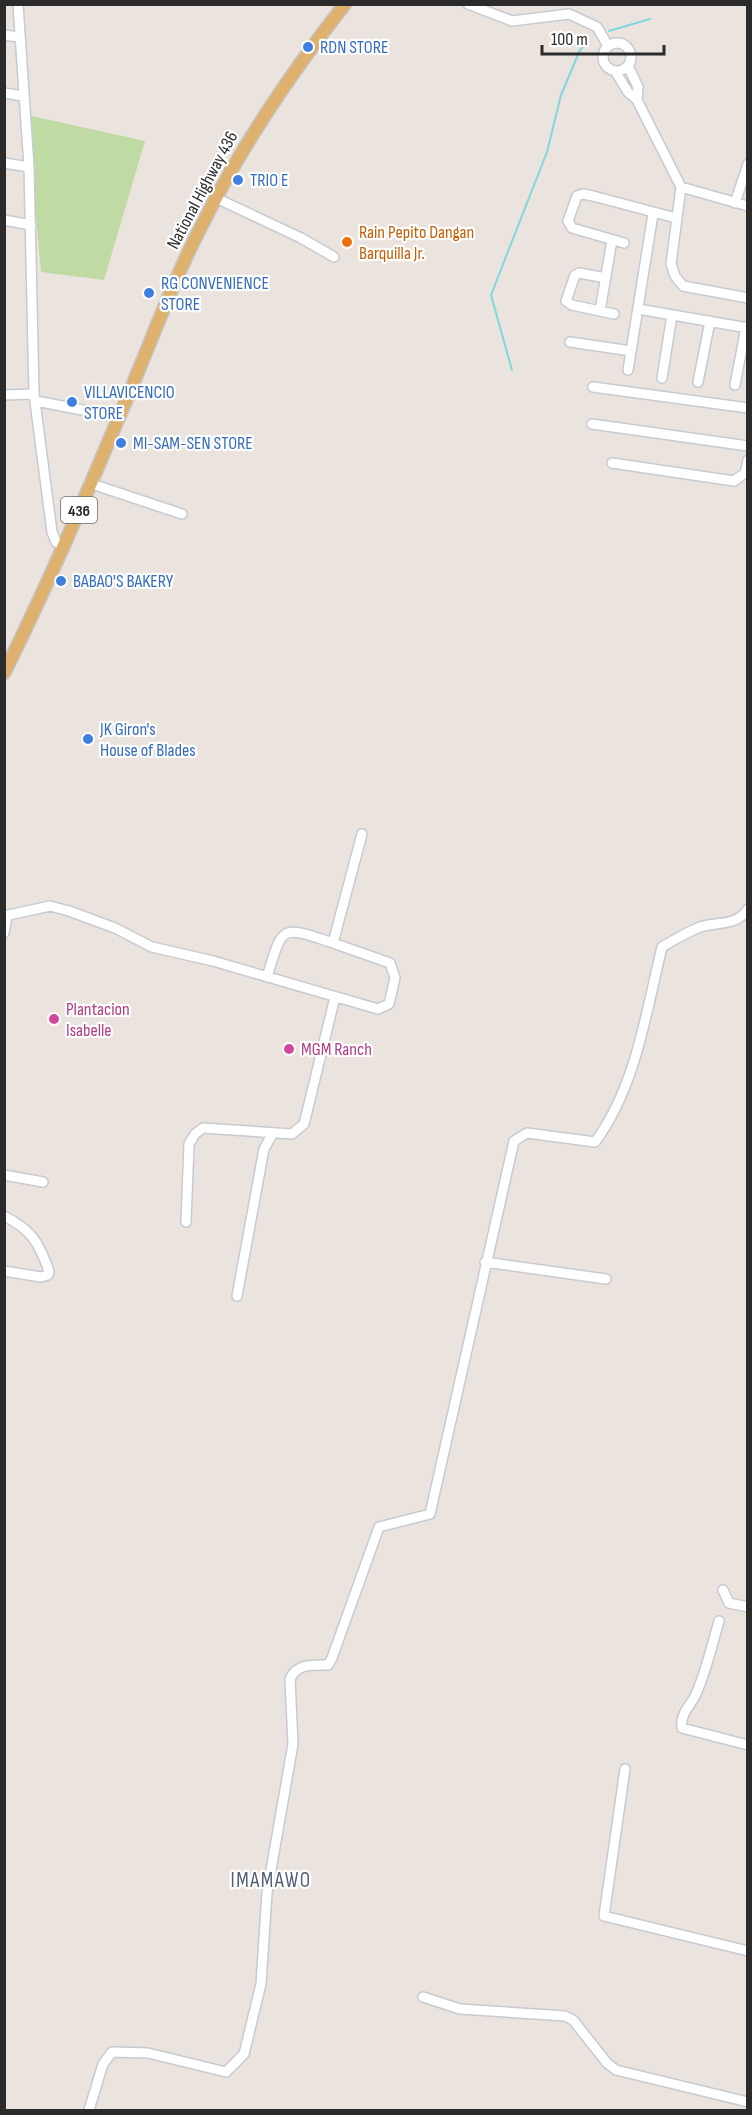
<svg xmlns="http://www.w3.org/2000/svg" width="752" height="2115" viewBox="0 0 752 2115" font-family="'Sofia Sans Condensed',sans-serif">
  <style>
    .green { fill: #bfdaa2 }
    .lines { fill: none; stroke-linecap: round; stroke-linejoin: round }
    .stream { stroke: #7fd7df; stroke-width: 2 }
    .minor-casing { stroke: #c6cbd2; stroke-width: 12 }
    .major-casing { stroke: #c4c4c4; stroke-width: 15 }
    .minor { stroke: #fff; stroke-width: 9 }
    .major { stroke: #dfb16f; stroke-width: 12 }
    .shop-dot { fill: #3f7fe0; stroke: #fff; stroke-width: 2 }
    .food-dot { fill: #e8710a; stroke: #fff; stroke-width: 2 }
    .hotel-dot { fill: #d1479c; stroke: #fff; stroke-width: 2 }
    .labels { text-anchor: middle; stroke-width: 4.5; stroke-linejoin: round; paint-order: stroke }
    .shield { fill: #fff; stroke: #6b6b6b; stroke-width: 1.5 }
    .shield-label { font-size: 16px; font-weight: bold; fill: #2b2b2b }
    .shop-label { font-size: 18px; fill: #366cbe; stroke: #fff; text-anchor: start }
    .street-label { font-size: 18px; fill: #2b2b2b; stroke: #fff }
    .food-label { font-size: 18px; fill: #c56008; stroke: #fff; text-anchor: start }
    .hotel-label { font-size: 18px; fill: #b23c85; stroke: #fff; text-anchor: start }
    .quarter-label { font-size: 21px; letter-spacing: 1.5px; fill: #505e76; stroke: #fff }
  </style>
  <rect width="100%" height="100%" fill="#ebe3de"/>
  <path class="green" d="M27,115L145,141L104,280L41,272Z"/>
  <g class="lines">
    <path class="stream" d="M609,31L650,19
      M512,370L491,295L547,152L561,95L580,50L588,42"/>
    <defs>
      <path id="minor" d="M18,4L29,167L34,394L52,532L56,542L64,547
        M468,4L512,21L569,14L597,27L608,46
        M4,35L19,37
        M603 57a14 14 0 1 1 28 0a14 14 0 1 1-28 0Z
        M628,66L638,87L637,100
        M615,71L628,92L637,100L681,187L671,264L675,276L683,286L748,298
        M4,93L23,96
        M4,163L29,167
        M681,187L748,206
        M216,198L301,238L334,257
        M735,203L748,164
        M4,220L31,225
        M624,243L572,228L568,221L577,196L583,194L593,196L676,218
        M606,278L579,273L575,275L566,301L572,305L614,314
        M638,309L748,328
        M600,311L612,240
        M570,342L631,351
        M628,370L653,214
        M662,378L672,315
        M698,382L710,321
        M735,385L746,327
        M593,387L748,408
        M4,395L34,394
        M36,401L118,417
        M592,424L748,446
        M612,463L734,481L745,473L748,460
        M89,483L182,514
        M4,916L50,906L69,911L115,928L152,947L213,961L378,1009L389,1004L395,978L390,963L333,943L362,834
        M4,933L7,917
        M267,977C283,925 280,925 333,943
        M4,1175L43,1182
        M4,1216C32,1230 39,1243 49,1271L48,1275L41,1277L4,1271
        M186,1222L189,1144L195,1134L203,1128L292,1134L304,1124L335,997
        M485,1262L606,1279
        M237,1296L264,1149L273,1133
        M723,1590L729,1603L748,1607
        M719,1621C712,1645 706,1672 696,1694C690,1707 680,1713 682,1728L748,1745
        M625,1769L604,1916L748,1951
        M423,1997L460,2009L565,2016L573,2020L607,2063L616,2070L748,2102
        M89,2110L103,2064L112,2052L148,2053L226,2072L244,2054L261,1984L267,1893L293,1744L290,1679C297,1663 313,1665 328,1665L332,1658L379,1527L430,1514L514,1141L527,1133L595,1142C636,1087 646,1012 662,947C674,940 687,932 700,927C718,921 736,927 748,909"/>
      <path id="major" d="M4,673C50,581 90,486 130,391C154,334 175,276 204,221C243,143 291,73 345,4"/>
    </defs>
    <use href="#minor" class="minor-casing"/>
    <use href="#major" class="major-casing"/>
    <use href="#minor" class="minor"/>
    <use href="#major" class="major"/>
  </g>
  <g class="shop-dot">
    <circle cx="308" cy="47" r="6"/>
    <circle cx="238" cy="180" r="6"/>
    <circle cx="149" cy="293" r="6"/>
    <circle cx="72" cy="402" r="6"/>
    <circle cx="121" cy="443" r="6"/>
    <circle cx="61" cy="581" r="6"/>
    <circle cx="88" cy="739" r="6"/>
  </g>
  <circle class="food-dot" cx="347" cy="242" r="6"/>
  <g class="hotel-dot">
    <circle cx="54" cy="1019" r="6"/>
    <circle cx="289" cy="1049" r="6"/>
  </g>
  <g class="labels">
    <rect class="shield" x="61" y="497" width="36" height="26" rx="4.5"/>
    <g class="shield-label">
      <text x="79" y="516">436</text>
    </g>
    <g class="shop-label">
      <text x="320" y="53">RDN STORE</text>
      <text x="250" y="186">TRIO E</text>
      <text x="161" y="289">RG CONVENIENCE<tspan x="161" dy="21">STORE</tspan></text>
      <text x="84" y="398">VILLAVICENCIO<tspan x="84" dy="21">STORE</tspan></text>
      <text x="133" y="449">MI-SAM-SEN STORE</text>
      <text x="73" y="587">BABAO'S BAKERY</text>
      <text x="100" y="735">JK Giron's<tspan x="100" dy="21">House of Blades</tspan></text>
    </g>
    <g class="street-label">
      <text transform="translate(202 190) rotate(-62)" y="6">National Highway 436</text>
    </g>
    <g class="food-label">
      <text x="359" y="238">Rain Pepito Dangan<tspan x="359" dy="21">Barquilla Jr.</tspan></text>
    </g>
    <g class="hotel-label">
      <text x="66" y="1015">Plantacion<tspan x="66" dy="21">Isabelle</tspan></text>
      <text x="301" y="1055">MGM Ranch</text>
    </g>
    <g class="quarter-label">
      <text x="271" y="1887">IMAMAWO</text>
    </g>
  </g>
  <rect width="752" height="2115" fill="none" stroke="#2b2b2b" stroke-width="12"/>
  <path d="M542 45v9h122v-9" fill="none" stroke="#2b2b2b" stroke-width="3"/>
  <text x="551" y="45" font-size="18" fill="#2b2b2b" stroke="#ffffff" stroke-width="4.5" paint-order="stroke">100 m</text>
</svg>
